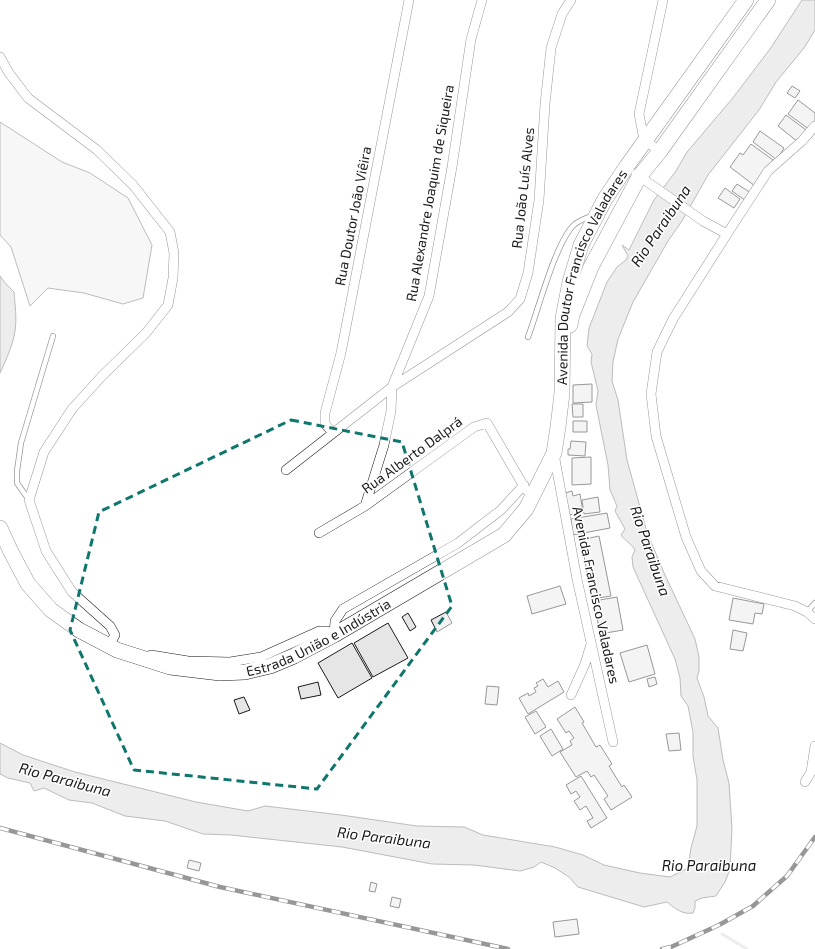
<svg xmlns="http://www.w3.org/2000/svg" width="815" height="949" viewBox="0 0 815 949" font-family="'Exo 2',sans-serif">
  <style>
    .built { fill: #ededed; stroke: #6a6a6a }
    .water { fill: #d7d7d7; stroke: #6a6a6a }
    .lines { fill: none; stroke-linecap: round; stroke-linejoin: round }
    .stream { stroke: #d7d7d7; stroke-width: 3 }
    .building { fill: #e6e6e6; stroke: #1a1a1a }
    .service-casing { stroke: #1a1a1a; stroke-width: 6 }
    .minor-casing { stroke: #1a1a1a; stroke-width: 10 }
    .trunk-casing { stroke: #1a1a1a; stroke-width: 16 }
    .service { stroke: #fff; stroke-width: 4.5 }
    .minor { stroke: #fff; stroke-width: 9 }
    .trunk { stroke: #fff; stroke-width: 15 }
    .rail-casing { stroke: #1a1a1a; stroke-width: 4.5 }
    .rail { stroke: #fff; stroke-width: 3; stroke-dasharray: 9; stroke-linecap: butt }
    .marked { fill: none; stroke: #0f766e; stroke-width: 3; stroke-dasharray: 8 5; stroke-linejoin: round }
    .labels { text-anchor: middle; stroke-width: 3; stroke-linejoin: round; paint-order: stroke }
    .street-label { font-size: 14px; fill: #1a1a1a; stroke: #fff }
    .water-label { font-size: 15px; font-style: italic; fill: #1a1a1a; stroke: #fff }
  </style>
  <rect width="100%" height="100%" fill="#fff"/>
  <path class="built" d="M0,122L62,162L90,173L128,198L152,245L143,298L123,304L84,293L48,288L30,306L11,247L0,235Z"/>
  <path class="water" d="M802,0H815V30L804,48L776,82L759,110L708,175L682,221L668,241L633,302L618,339L613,362L612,381L618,400L627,460L638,500L648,535L665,575L695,639L699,657V671L697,678L704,697L708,716L718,728L723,760L729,783L732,829L730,869L725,882L716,896L702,898L695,901V908L693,913C682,915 675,908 667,902L644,907L578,887L569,877L555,868L541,862L534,867L520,871L474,865L432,864L342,847L231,835L203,834L165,821L125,816L92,803L69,800L44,788L34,791L30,783L8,778L0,774V743L23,755L75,772L196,802L248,811L265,806L341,815L417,826L464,827L483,835L555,847L583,855L604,865L640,873L670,877L688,868L691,848L697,826V780L693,756V732L688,706L681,696L680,678L675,659L633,567L632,557L635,550C631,543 625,541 621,535L625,529L615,511L617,506L610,490L608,465L596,405L598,391L591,362L592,354L587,346L589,328L607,282L617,267L626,260L628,256L622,245L629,250L654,200L676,171L687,152L732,99L770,49Z
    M0,276L6,284L14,292C15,305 17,318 15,331C13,345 6,360 0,373Z"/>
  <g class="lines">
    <path class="stream" d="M722,934L747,949"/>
  </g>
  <path class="building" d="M792,86L800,91L795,98L787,93Z
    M798,100L815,113V123L810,130L788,114Z
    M786,115L806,130L798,142L778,126Z
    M760,131L784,148L777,160L753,142Z
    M751,144L773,160L755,186L730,167L740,153L743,155Z
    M737,184L751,193L746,201L732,191Z
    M725,188L740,199L734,208L718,198Z
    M592,384V402L573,403V385Z
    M572,404H583V417H573Z
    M573,421H587V432H573Z
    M571,441L586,442L585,456L568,455V449H570Z
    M591,457V484L572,485V458Z
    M572,491L573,496L580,494L583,512L569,515L565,493Z
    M598,497L600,512L584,514L582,500Z
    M607,513L610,528L573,535L571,519Z
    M599,536L611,596L592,599L581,540Z
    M560,586L566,604L532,614L527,596Z
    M617,597L623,630L600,634L594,601Z
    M733,598L764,604L762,614L755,613L753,624L729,620Z
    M446,612L452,623L437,632L431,620Z
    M408,613L416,627L410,631L402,617Z
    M388,623L408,658L373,677L354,643Z
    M733,630L747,633L743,651L730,649Z
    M352,643L372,678L338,698L318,663Z
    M647,645L655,674L629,682L620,653Z
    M655,677L657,684L649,687L647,679Z
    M543,679L548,687L558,681L564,692L528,714L519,698L528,693L529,696L536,692L534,688L538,686L536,683Z
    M318,682L321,695L301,699L298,687Z
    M487,686L499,687L497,705L485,704Z
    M244,697L250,710L239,714L234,700Z
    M575,707L584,722L582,723L596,747L600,745L612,764L609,766L622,787L624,785L632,797L611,810L604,799L608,796L594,775L591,777L587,771L576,777L560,752L572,745L570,741L574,738L569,731L566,733L557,719Z
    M536,711L546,727L535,734L525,717Z
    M551,729L563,749L552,756L540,736Z
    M679,733L681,750L669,751L666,734Z
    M581,776L607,818L591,828L587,821L593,818L586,806L580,810L574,801L580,797L576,791L571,794L566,785Z
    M189,860L201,863L199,871L187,868Z
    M371,882L377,884L375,892L369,891Z
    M392,897L401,899L399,908L390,906Z
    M577,919L579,934L555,937L553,922Z"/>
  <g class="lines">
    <defs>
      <path id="service" d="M528,337C538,311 556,240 575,224C579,221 586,218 591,216
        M29,500L17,483V471L21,443L53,336
        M807,612L815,603"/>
      <path id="minor" d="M0,57L9,73L28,98L97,150L133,185L170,232L174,253L173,278L168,305L146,333L102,376L72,409L44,452L29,500L46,551L72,592L110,626L115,635L111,642L106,645
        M660,151L644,140L639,114L663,0
        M636,174L703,221L727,234L673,319L657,352L651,394L656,436L686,537L701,571L715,586L795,606L807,612L815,619
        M727,234L768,171L802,141L815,126
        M333,433L325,424V413L341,353L409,0
        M554,454L577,579L613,742
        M286,470L392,387L508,312L520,299L528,273L539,200L545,104L551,48L562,14L571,0
        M365,506L384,445L391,411L392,387L429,296L452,167L471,39L482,0
        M319,533L365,506L474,427L487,423L526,490
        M151,655L188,661L230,662L261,657L319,631H327L334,635L335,621L343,609L458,543L501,510L524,485
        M571,695L585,664L591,644
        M805,782L811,772L815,746"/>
      <g id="trunk">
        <path d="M570,325L572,315L591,267L639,177L660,151L768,0"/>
        <path id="s1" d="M0,528L11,552L28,584L51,610L79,630L117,650L170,667L220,673L245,672L270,666L294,656L334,635L504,535L526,509L554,453L558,427L562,393L563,318L570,282L581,245L605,199L627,166L746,0"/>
      </g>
    </defs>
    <use href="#service" class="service-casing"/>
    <use href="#minor" class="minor-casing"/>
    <use href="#trunk" class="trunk-casing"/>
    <use href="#service" class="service"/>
    <use href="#minor" class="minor"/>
    <use href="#trunk" class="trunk"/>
    <defs>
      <path id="rail" d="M0,828L220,887L508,949
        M662,949L671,947L719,925L753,906L787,876L815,837"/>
    </defs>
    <use href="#rail" class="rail-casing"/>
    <use href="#rail" class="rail"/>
  </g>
  <path d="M0 0H815V949H0ZM291,420L402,442L452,606L317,789L134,770L70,630L99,512Z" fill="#fff" fill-opacity=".55" fill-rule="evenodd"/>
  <path class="marked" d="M291,420L402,442L452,606L317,789L134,770L70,630L99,512Z"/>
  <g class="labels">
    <g class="street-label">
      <text transform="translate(523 188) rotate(-84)" y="5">Rua João Luís Alves</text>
      <text transform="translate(430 193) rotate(-80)" y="5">Rua Alexandre Joaquim de Siqueira</text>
      <text transform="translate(353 216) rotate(-79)" y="5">Rua Doutor João Viêira</text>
      <text dy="5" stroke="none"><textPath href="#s1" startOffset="879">Avenida Doutor Francisco Valadares</textPath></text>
      <text transform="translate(412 455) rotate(-36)" y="5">Rua Alberto Dalprá</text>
      <text transform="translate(596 595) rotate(78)" y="5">Avenida Francisco Valadares</text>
      <text dy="5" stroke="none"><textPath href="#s1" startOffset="387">Estrada União e Indústria</textPath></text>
    </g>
    <g class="water-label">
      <text transform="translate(661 226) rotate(-56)" y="5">Rio Paraibuna</text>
      <text transform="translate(650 551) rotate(71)" y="5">Rio Paraibuna</text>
      <text transform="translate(65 780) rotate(15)" y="5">Rio Paraibuna</text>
      <text transform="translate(384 838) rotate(7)" y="5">Rio Paraibuna</text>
      <text x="709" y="871">Rio Paraibuna</text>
    </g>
  </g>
</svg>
